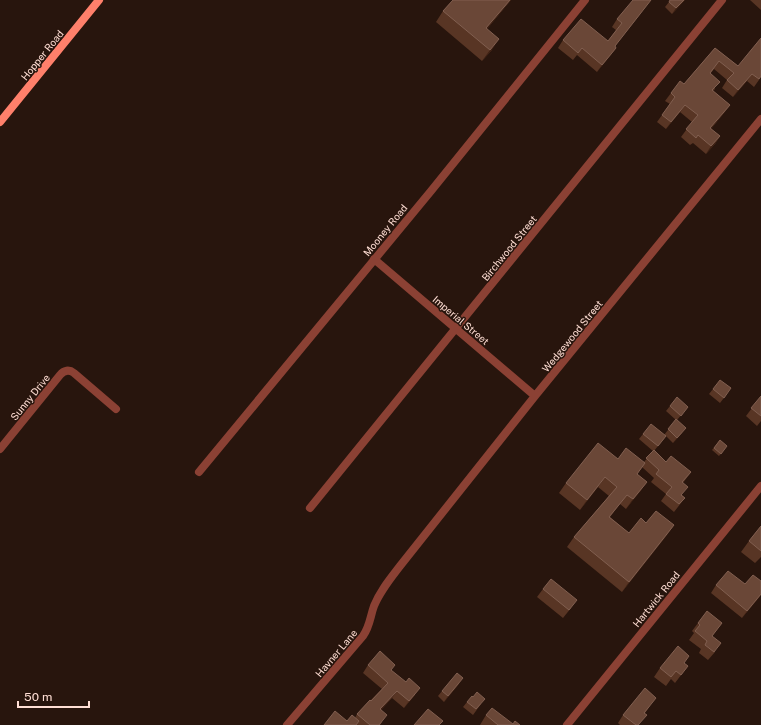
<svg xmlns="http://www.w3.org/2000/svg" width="761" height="725" viewBox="0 0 761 725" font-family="'Public Sans',sans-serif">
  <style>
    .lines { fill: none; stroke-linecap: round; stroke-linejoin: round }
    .street { stroke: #8b4134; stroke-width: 8 }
    .secondary { stroke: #ff806b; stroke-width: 8 }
    .wall { fill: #583524 }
    .shaded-wall { fill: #3d2013 }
    .building { fill: #6a4737; stroke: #815f50 }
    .labels { text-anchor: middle; stroke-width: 3; stroke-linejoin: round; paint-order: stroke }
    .street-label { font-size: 10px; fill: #ffded4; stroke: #28150d }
  </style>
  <rect width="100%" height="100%" fill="#28150d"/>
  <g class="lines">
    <path class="street" d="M374,259L535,396
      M0,449L60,375C64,370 69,369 74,373L116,409
      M199,472L431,191L585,0
      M310,508L722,0
      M287,725L363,636C370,626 370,617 374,606C380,591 390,579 400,566L535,396L761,119
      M567,725L761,486"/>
    <path class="secondary" d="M0,122L99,0"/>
  </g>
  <path class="wall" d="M453,0H511L487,29L492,50L482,61L436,22L443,11Z
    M651,0L615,46L616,48L597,72L577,55L573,60L558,48L563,40L608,41L616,30L612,27L617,19Z
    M685,0L672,14L665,7L669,2Z
    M750,0H761V10Z
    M715,48L738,66L761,77L754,87L747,81L733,97L722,88L727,80L714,69L710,74L715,89L713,91L730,105L724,113L711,129L720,136L715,144L706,154L693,143L690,145L681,137L692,122L680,112L666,129L657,122L670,104L665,101L671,93L684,84Z
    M713,389L727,394L720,403L709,394Z
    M761,396V421L757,426L746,416Z
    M670,406L688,407L677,420L682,433L673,443L666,436L654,451L666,462L691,472L683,483L682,495L685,498L674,512L661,501L666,494L651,482L654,478L642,467L637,474L647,482L626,509L620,504L610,517L629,533L646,523L674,525L667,535L622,592L567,547L574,537L609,496L598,487L580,510L559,493L566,483L618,459L644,462L653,451L639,439L643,434L664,435L676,420L666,411Z
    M720,440L727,446L719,456L712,450Z
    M761,526V557L755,563L741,552L749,541Z
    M761,581V595L742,618L711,593L716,585L745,584Z
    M543,589L571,608L563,618L537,597Z
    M698,623H722L712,636L715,652L708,660L699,653L701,649L689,640L694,633L692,631Z
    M368,665L391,670L415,695L404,708L392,698L381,710L382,722L380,725H324L347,721L355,718L357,714L382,689L363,673Z
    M688,666L675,683L671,679L666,686L654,677L660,668Z
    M459,684L444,702L438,696L442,691Z
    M467,702L481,704L473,715L463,707Z
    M650,706L645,713L639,725H620L618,723L623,715Z
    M486,715L513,724L520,725H480Z"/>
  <path class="shaded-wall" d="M510,0H511L479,39L486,28Z
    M684,0H685L672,14L676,8Z
    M499,39L492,50L482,61L490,50Z
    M616,48L611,55L597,72L602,65Z
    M752,74L747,81L733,97L738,90Z
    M685,105L680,112L666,129L671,122Z
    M730,105L724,113L705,136L710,128Z
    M720,136L715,144L706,154L711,146Z
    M686,428L682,433L673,443L677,438Z
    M605,477L598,487L580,510L587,500Z
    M647,482L640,492L626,509L633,499Z
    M674,525L667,535L622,592L629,582Z
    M761,594V595L742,618L747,611Z
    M463,678L459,684L444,702L448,696Z
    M420,688L415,695L404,708L409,701Z
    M397,691L392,698L375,716L380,709Z"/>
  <path class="building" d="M453,0H510L486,28L499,39L490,50L443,11Z
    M633,0H651L615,46L616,48L602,65L582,48L578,53L563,40L581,19L608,41L622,23L617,19Z
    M670,0H684L676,8L669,2Z
    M761,38V76L759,79L752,74L738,90L727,80L734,73L719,61L710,73L720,82L712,90L730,105L710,128L720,136L711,146L698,135L696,138L686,129L698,115L685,105L671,122L662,115L675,97L671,93L680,81L684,84L715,48L738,66Z
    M720,380L731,388L724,398L713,389Z
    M761,396V416L751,408Z
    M677,397L688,407L681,416L670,406Z
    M676,419L686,428L677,438L668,429Z
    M651,424L666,436L658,446L643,434Z
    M720,440L727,446L721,454L714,448Z
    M598,443L618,459L626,448L645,463L637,474L647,482L633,499L627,495L609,517L629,533L641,518L646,523L656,511L674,525L629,582L574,537L617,487L605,477L587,500L566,483Z
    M654,450L666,462L671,456L691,472L682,482L688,487L681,495L685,498L679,504L666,494L672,487L656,474L659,470L646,458Z
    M761,526V551L749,541Z
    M728,571L745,584L753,575L761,581V594L747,611L716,585Z
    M551,579L577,600L569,610L543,589Z
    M707,611L722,623L712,636L721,643L714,652L705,645L707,641L695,631L700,625L698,623Z
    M678,646L689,656L684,663L688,666L681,675L676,671L671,677L660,668Z
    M380,651L395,665L391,670L406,682L409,678L420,688L409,701L397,691L380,709L387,715L379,725H370L357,714L370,700L371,701L388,683L368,665Z
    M457,673L463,678L448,696L442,691Z
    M645,688L656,698L644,713L647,715L638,725H636L623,715Z
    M477,692L485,699L476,709L467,702L472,696L473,697Z
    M492,708L513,724L515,721L520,725H498L486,715Z
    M428,709L443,721L439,725H414Z
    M335,711L347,721L352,715L359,721L356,725H324Z"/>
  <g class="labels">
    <g class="street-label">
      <text transform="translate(42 55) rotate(-51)" y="4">Hopper Road</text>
      <text transform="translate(385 230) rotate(-51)" y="4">Mooney Road</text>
      <text transform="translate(509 248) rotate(-51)" y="4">Birchwood Street</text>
      <text transform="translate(461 320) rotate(40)" y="4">Imperial Street</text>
      <text transform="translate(572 336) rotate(-51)" y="4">Wedgewood Street</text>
      <text transform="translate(30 397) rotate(-51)" y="4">Sunny Drive</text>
      <text transform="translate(656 599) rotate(-51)" y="4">Hartwick Road</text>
      <text transform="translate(336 653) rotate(-50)" y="4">Havner Lane</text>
    </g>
  </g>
  <path d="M18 701v6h71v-6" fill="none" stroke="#ffded4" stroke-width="2"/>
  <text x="24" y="701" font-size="12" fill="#ffded4" stroke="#28150d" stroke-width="3" paint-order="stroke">50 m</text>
</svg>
